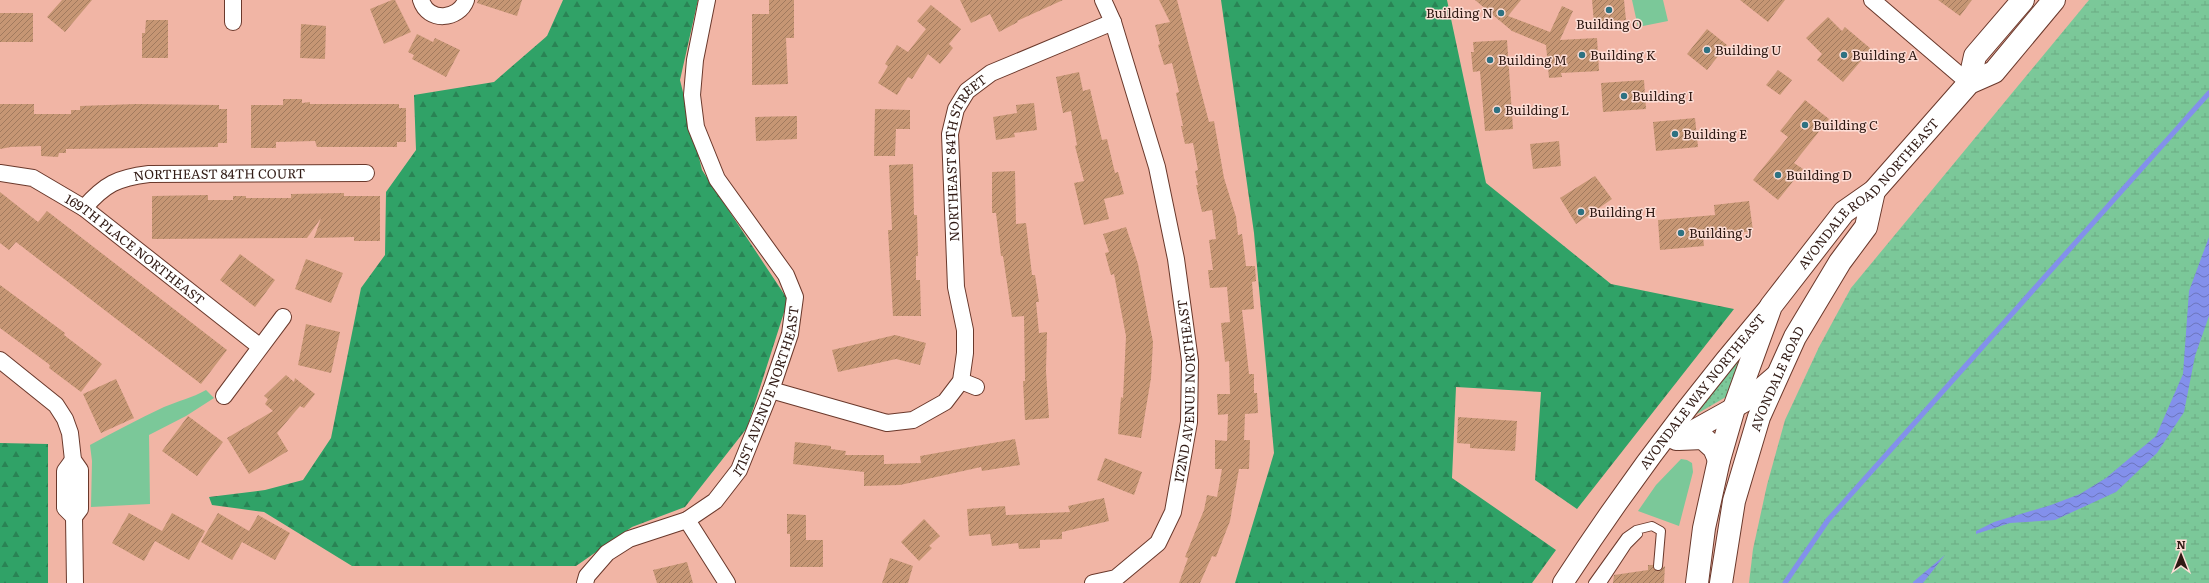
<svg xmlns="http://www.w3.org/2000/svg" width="2209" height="583" viewBox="0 0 2209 583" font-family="Literata,serif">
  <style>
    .green { fill: #7bc899 }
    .forest { fill: url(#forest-firs) }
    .wetland { fill: url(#wetland-marsh) }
    .garden { fill: url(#garden-dots) }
    .water { fill: url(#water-waves) }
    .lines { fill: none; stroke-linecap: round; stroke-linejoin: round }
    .stream { stroke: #8390eb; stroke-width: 5 }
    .building { fill: url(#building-hatch) }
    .service-casing { stroke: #6a382b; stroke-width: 10 }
    .minor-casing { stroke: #6a382b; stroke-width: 18 }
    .tertiary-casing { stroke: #6a382b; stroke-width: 22 }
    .secondary-casing { stroke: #6a382b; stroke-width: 24 }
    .service { stroke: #fff; stroke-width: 8 }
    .minor { stroke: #fff; stroke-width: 16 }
    .tertiary { stroke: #fff; stroke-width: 20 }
    .secondary { stroke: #fff; stroke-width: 22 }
    .poi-dot { fill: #2e7282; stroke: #feded6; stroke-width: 1.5 }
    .labels { text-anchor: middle; stroke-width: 3; stroke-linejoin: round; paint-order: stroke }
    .poi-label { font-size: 13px; fill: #301a14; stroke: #feded6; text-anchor: start }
    .street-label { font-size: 13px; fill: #301a14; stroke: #feded6 }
  </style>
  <defs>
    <pattern id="forest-firs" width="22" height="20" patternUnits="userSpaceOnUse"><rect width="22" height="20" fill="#30a267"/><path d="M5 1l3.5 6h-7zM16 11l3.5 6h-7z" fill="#298354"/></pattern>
    <pattern id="wetland-marsh" width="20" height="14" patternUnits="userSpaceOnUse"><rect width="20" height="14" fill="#7bc899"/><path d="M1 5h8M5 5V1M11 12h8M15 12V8" fill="none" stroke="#6bab83"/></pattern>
    <pattern id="garden-dots" width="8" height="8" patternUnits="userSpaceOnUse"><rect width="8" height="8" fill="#7bc899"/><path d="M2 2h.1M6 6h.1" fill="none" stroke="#6bab83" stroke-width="1.8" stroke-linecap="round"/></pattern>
    <pattern id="water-waves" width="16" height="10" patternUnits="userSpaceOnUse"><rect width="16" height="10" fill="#8390eb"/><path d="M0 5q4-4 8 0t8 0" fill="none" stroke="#6c75bd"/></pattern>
    <pattern id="building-hatch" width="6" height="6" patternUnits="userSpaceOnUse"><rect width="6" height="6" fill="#c69674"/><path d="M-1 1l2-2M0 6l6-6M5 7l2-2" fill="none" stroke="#a17a5e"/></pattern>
  </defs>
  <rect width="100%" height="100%" fill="#f1b5a5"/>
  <path class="green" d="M1632,0H1663L1668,21L1638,27Z
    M206,390L214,398L186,416L149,435L150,504L91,507L92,461L90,445C114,432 138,419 164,407C178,401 192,398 206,390Z
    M1681,459L1687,460L1692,463L1693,472L1679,526L1638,511L1656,485Z"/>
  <path class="forest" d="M563,0H698L680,80L702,170L788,300L747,428L685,507L632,527L576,566H352L264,512L212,505L209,497L265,490L303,480L331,438L361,288L385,255L386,192L416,150L414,95L494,82L547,36Z
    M1221,0H1447L1486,183L1611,284L1734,309L1577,509L1535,480L1541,392L1456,387L1452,478L1556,550L1532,583H1235L1274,453L1254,233Z
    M0,443L48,444V583H0Z"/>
  <path class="wetland" d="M2089,0H2209V583H1749L1753,549L1767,485L1785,420L1819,347L1851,288Z"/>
  <path class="garden" d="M1745,347L1731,394L1695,415L1691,413Z"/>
  <path class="water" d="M2209,237V316L2195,356L2184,412L2157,453L2116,492L2055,520L2010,523L1976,534V531L1994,522L2051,505L2080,494L2106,478L2156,436L2183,374L2189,291Z
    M1945,555L1923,583H1913V582Z"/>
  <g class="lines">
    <path class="stream" d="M1785,583L1828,520L2209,93"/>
  </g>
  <path class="building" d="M62,0H92L65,32L47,17Z
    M392,0H395L411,32L384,44L370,9Z
    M478,0H522L517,16L477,3Z
    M769,0H794V38H786L788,84L752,85V14H769Z
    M960,0H1063L1017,21L1018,22L999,32L990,14L971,23Z
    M1159,0H1177L1209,122L1214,121L1224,178L1236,217L1238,235L1242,234L1246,266H1255L1256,281L1252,282L1254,309L1242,310L1249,374H1254V393H1257L1258,413L1245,414L1244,440H1250L1249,469H1239L1230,521L1216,557L1212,556L1200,583H1179L1188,558L1185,557L1204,510L1207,495L1217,497L1222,469H1215V440L1227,441L1228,414L1218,415L1217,394H1230L1229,361L1225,362L1221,323L1230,322L1227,287L1210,288L1208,270H1213L1209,240L1216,239L1212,210L1202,212L1196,185H1198L1195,171L1198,170L1193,143L1185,144L1181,126H1183L1176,93L1179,92L1172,63L1164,65L1158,45L1160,44L1155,25L1170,22Z
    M1475,0H1521L1508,16L1550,32L1562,6L1573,11L1560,40L1597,38L1599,71L1561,73L1562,77L1549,78L1546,45L1512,31Z
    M1592,0H1624L1626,20L1594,23Z
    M1740,0H1785L1768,22Z
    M1938,0H1972L1960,16Z
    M931,5L961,29L949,44L953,48L940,64L928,54L912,79L908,77L897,95L878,83L888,66L885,64L897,45L908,52L926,29L917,21Z
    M0,13H33V42H0Z
    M1828,17L1842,31L1845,27L1871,49L1843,82L1817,60L1822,54L1806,38Z
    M146,20H168V58H142V33H145Z
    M301,24L326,26L325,59L300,58Z
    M1707,29L1727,45L1707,70L1687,54Z
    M417,34L433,42L435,38L460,50L446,77L412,59L414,55L408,52Z
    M1507,40L1513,129L1485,131L1480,71L1473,72L1471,52H1474L1473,42Z
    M1778,70L1792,80L1780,95L1766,85Z
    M1079,72L1083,91L1090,89L1102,140L1107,139L1115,173L1118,172L1124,194L1104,199L1109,219L1084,225L1074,183L1084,181L1075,146L1077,145L1071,111L1063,113L1056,77Z
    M1644,80L1646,109L1603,112L1601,83Z
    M283,99H302V103L310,102V104H399V108H406V142H397V147H317L315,141L276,142V148H251V105H283Z
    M1805,100L1829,119L1794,163L1803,169L1778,200L1753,180L1788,137L1780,131Z
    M1034,103L1037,130L1014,133L1015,137L996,140L993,117L1017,113L1016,105Z
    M0,104H34V114H71V110H80V106L136,104L219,105V109H227V143H218V147L66,149V153H59L58,157L41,156V146L11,147L0,149Z
    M875,109L910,110V129H896L895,156H874Z
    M797,116V139L756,141L755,117Z
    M1695,118L1698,147L1656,151L1653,122Z
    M1559,141L1561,166L1533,169L1530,144Z
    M913,164L914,215H917L918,256H916V280H920L921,316H893L888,230H892L889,165Z
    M1015,171L1016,224L1026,223L1032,275H1035L1039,302H1036L1039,333L1047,332L1046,371L1049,418L1025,420L1023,381H1025L1024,316L1012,317L1003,256H1001L996,213H992V172Z
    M1595,176L1612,199L1576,224L1560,198Z
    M0,192L38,222L47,211L227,350L201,384L16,242L9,250L0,243Z
    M344,193V196H380V241H354V237L314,238L321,218L307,238L152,239V196L208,195V200H233V196H246V198H291V194Z
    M1749,201L1753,231L1703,237L1704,246L1660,250L1658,220L1715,215L1714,205Z
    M1126,227L1138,264L1153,342L1151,378L1141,438L1118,434L1121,397L1123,398L1126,336L1114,274L1111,275L1105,253L1109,252L1103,234Z
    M240,254L275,280L255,307L220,280Z
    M306,259L343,273L331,303L295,289Z
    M0,285L65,333L64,335L102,364L81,392L49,368L50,365L0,328Z
    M306,324L340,332L331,373L298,365Z
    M895,335L926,343L920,365L896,359L838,372L832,350Z
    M286,375L294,382L295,378L315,394L304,408L300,406L277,433L288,451L249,474L227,438L273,411L265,404L268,399L264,396Z
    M116,379L134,418L101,433L83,394Z
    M188,416L223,442L197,476L162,451Z
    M1458,417L1517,421L1515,451L1470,448V444L1457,443Z
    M1015,439L1020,465L982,471L981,467L900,485L864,486V472L793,464L795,442L831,446V449L846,451L845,455H884V464L921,463L920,456Z
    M1105,458L1142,472L1134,495L1097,480Z
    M1104,498L1109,521L1062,532V539L1040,540V548L1019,549L1018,543L992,546L990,534L969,536L967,509L1005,506L1006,515L1070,512L1068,506Z
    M129,513L162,531L172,513L205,531L189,560L155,541L144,561L112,543Z
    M218,513L249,531L258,515L290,533L275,560L242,542L232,560L201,542Z
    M787,514L806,515V540H823V567H790V534H787Z
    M924,519L940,536L929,546L932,548L919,561L901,542Z
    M890,558L913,566L908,583H882Z
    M687,562L693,583H657L653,570Z
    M1648,565H1653L1657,571L1665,566L1664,583H1613L1614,575L1648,570Z"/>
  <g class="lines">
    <defs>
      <path id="service" d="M1593,583L1626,537L1636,530L1652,526L1661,531L1658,566
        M1602,583L1627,545L1638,534"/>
      <g id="minor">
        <path d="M233,0V22"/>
        <path d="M421,0C428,23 459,20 466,0"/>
        <path d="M1872,0L1969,83"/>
        <path id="s1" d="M0,173L33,178L84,208L259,346"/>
        <path id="s2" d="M84,208C105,184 117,178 149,174L366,173"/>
        <path d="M0,360L56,405L65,419L70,433L73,460L80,470V509L74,517L75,583"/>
        <path d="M961,381L976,387"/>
        <path id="s3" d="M771,390L887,423L913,420L945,402L961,381L965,353V330L956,287L950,134L956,109L967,91L991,73L1113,22"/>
        <path d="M224,396L283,317"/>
        <path d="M73,460L65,471V508L74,517"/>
        <path d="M687,520L727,583"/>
        <path id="s4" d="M585,583L587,576L607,553L629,539L687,520L715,501L739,470L771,390L790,334L795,297L786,275L717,179L696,127L692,95L695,60L707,0"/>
        <path id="s5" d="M1093,583L1116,578L1158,543L1173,512L1189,422L1190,361L1176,259L1157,167L1113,22L1103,0"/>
      </g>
      <g id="tertiary">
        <path d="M1676,440L1746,401L1775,376"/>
        <path id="s6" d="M1563,583C1626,486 1693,397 1768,309"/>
      </g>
      <g id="secondary">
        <path d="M1969,83L1975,56L2023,0"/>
        <path d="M1679,439L1703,438L1714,448L1719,460"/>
        <path id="s7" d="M1697,583L1704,528L1719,460L1734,408L1771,306L1844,212L1874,191L1969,83L1994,72L2054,0"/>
        <path id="s8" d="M1721,583L1734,501L1759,417L1795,337L1840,262L1866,227L1874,191"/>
      </g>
    </defs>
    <use href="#service" class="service-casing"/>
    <use href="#minor" class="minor-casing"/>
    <use href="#tertiary" class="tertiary-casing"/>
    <use href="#secondary" class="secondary-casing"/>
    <use href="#service" class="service"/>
    <use href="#minor" class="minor"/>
    <use href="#tertiary" class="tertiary"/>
    <use href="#secondary" class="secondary"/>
  </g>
  <g class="poi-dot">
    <circle cx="1609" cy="10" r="4"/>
    <circle cx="1501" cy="13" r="4"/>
    <circle cx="1707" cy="50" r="4"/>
    <circle cx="1582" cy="55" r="4"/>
    <circle cx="1844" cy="55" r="4"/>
    <circle cx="1490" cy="60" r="4"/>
    <circle cx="1624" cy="96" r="4"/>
    <circle cx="1497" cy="110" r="4"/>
    <circle cx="1805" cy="125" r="4"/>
    <circle cx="1675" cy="134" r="4"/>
    <circle cx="1778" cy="175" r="4"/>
    <circle cx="1581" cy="212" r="4"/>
    <circle cx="1681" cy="233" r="4"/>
  </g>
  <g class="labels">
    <g class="poi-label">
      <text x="1493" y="18" text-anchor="end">Building N</text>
      <text x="1609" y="29" text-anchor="middle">Building O</text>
      <text x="1715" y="55">Building U</text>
      <text x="1590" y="60">Building K</text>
      <text x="1852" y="60">Building A</text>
      <text x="1498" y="65">Building M</text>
      <text x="1632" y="101">Building I</text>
      <text x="1505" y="115">Building L</text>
      <text x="1813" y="130">Building C</text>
      <text x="1683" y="139">Building E</text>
      <text x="1786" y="180">Building D</text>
      <text x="1589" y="217">Building H</text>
      <text x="1689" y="238">Building J</text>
    </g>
    <g class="street-label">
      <text dy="5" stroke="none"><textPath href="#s3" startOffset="439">NORTHEAST 84TH STREET</textPath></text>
      <text dy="5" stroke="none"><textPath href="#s2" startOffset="146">NORTHEAST 84TH COURT</textPath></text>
      <text dy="5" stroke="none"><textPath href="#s7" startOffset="437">AVONDALE ROAD NORTHEAST</textPath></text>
      <text dy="5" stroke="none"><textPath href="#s1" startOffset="158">169TH PLACE NORTHEAST</textPath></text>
      <text dy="5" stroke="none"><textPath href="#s8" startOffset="213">AVONDALE ROAD</textPath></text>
      <text dy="5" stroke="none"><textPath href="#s4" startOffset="282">171ST AVENUE NORTHEAST</textPath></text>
      <text dy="5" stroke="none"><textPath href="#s5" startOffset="235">172ND AVENUE NORTHEAST</textPath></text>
      <text dy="5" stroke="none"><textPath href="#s6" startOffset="237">AVONDALE WAY NORTHEAST</textPath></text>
    </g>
  </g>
  <g transform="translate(2181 555)" stroke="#feded6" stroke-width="3" paint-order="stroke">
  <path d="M0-3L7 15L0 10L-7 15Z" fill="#301a14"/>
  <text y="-6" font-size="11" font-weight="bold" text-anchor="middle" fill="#301a14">N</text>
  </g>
</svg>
